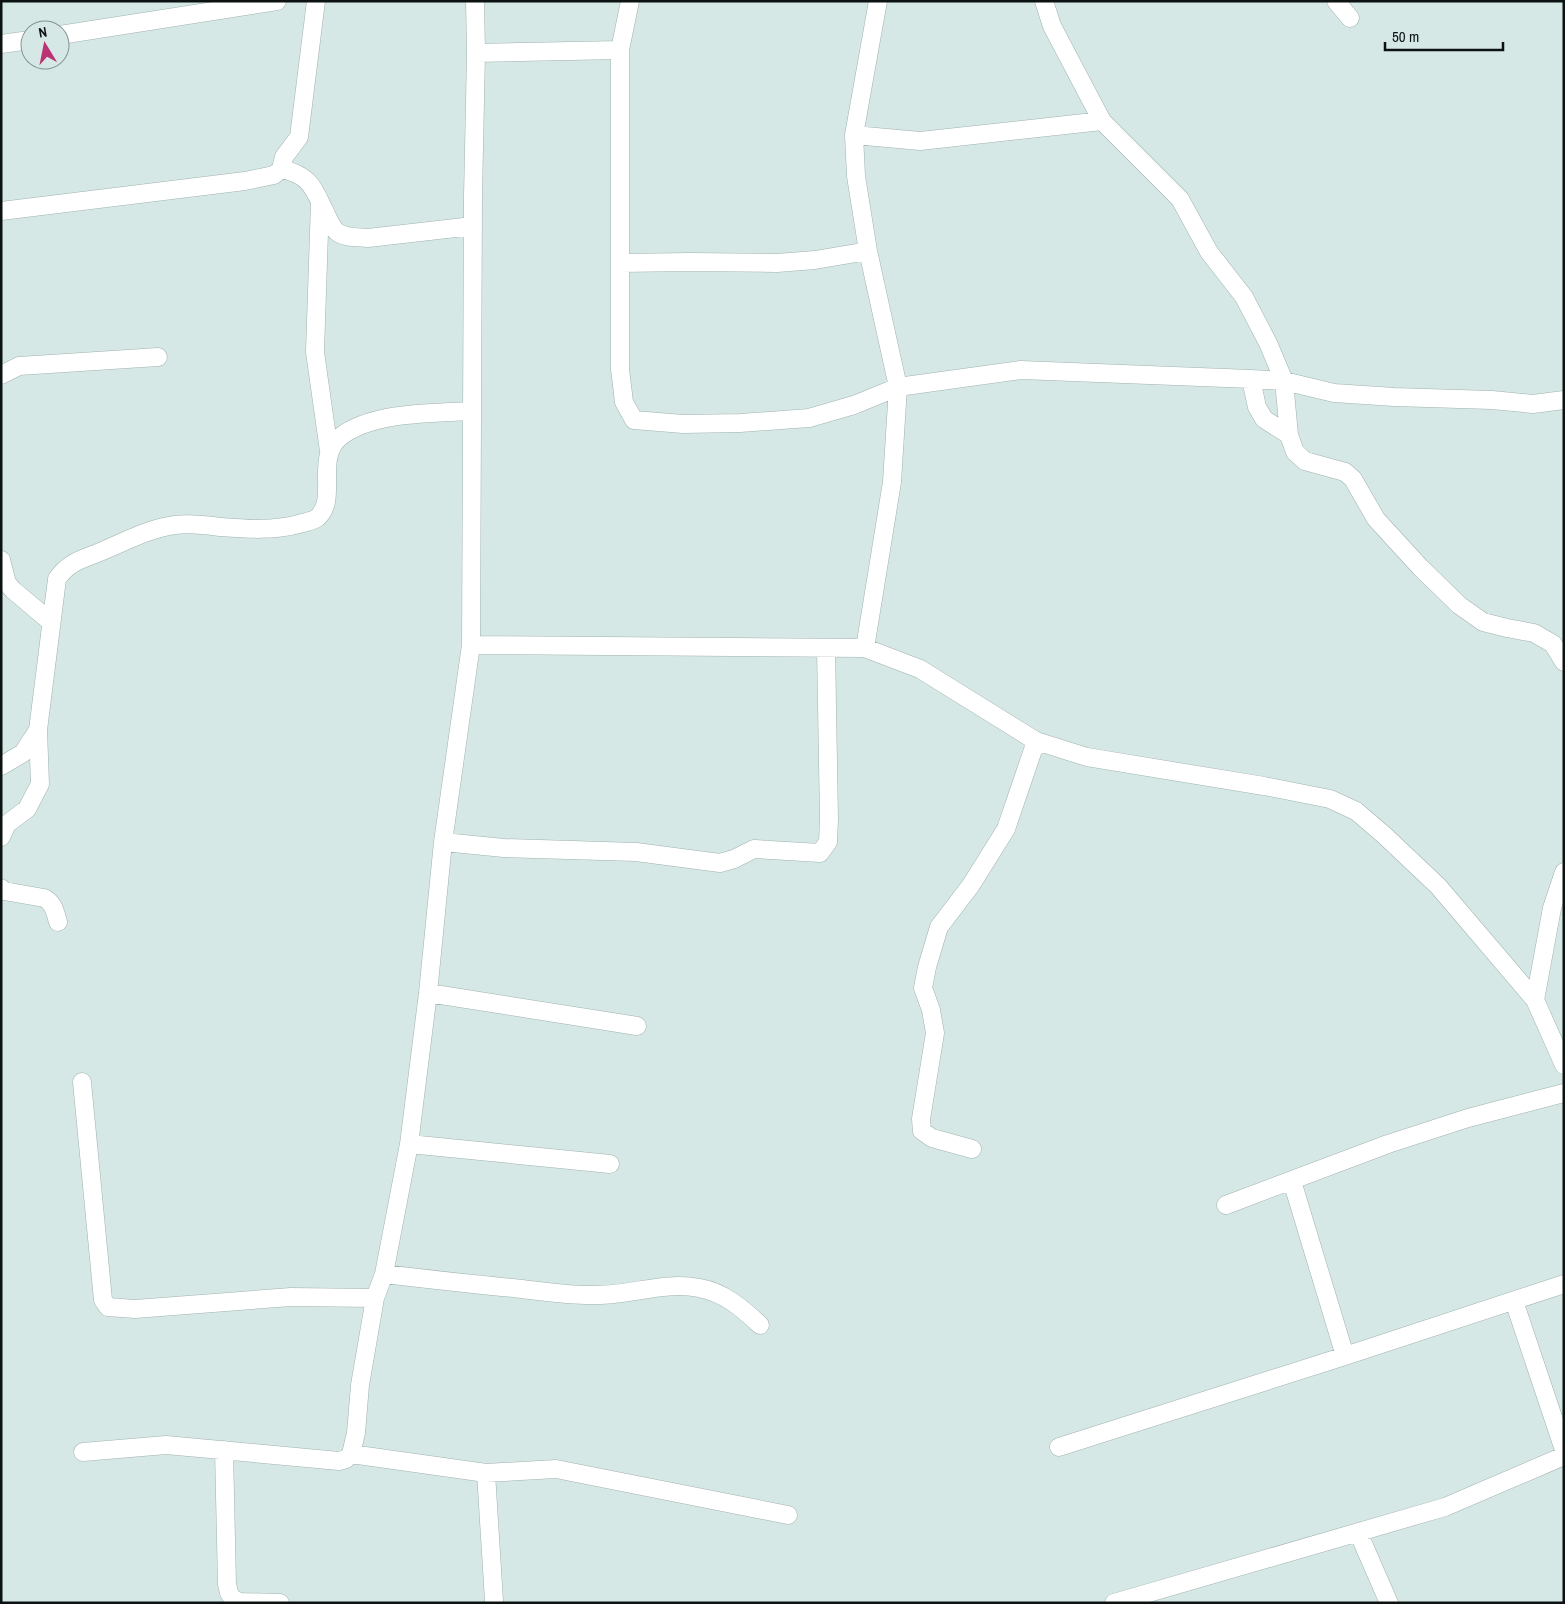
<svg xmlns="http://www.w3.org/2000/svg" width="1565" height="1604" viewBox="0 0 1565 1604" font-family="'Archivo Narrow',sans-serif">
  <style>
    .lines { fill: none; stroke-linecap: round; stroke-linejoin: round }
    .minor-casing { stroke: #a0b2af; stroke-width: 19 }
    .minor { stroke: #fff; stroke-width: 18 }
  </style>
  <rect width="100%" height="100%" fill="#d5e8e5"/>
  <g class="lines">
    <defs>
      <path id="minor" d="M630,1L620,50V369L624,402L634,420L683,424L740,423L809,418L854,405L898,387L1021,370L1251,379L1284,381L1334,393L1394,397L1492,400L1533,404L1564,400
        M1044,1L1052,26L1102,121L1180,199L1209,252L1244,297L1268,343L1284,381L1289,435L1295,452L1305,461L1345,472L1353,479L1376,519L1420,567L1459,605L1483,622L1507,628L1534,633L1553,644L1564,662
        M1336,1L1350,18
        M60,35L277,1
        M1,44L30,40
        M476,53L620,50
        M854,135L920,141L1102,121
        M281,169C310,175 313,187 325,212C328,218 332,228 337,232C345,238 358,237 368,238L473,226
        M320,202L315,352L329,451
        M1,211L245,181L274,175L281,169L284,157L299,137L316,1
        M620,263L690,262L777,263L815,260L868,251
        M1,375L19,366L158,357
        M1251,379L1257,407L1264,419L1289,435
        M1,560L7,583L13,590L51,622
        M471,645L865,648L920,669L1036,741L1087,757L1264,786L1330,799L1356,811L1384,835L1438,886L1535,1000L1564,1065
        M865,648L892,482L898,387L868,251L856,176L854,135L878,1
        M1,766L23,753L38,730L57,579C68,562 83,559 100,552C124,542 150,528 175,525C190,523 206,525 220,527C247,529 273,531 299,524C305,522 313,521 317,518C339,499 314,459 340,437C371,412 433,413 471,411
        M1,837L7,824L27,809L40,784L38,730
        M443,842L504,848L636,852L720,863L734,859L754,849L820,853L828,842L829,819L826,648
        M1,888L4,891L44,898C54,903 55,912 58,922
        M428,993L637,1026
        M1535,1000L1552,908L1564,872
        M82,1082L103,1300L108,1307L135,1309L291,1297L375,1298
        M409,1144L610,1164
        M972,1149L932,1138L922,1131L921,1119L935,1033L931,1010L923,988L927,967L939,927L971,885L1006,829L1036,741
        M1292,1181L1345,1356
        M1226,1205L1388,1144L1468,1118L1564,1093
        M384,1274C427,1279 470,1284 513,1288C541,1291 569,1296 597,1295C631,1295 666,1281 699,1288C724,1292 743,1309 760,1325
        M1514,1301L1564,1450
        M1059,1447L1345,1356L1564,1284
        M224,1450L227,1584L229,1593L233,1599L240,1602L280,1603
        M83,1452L166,1445L339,1461L346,1459L351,1454L356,1433L360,1385L375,1298L384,1274L409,1144L428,993L443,842L471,645L473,196L476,53L475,1
        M351,1454L486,1473L556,1469L788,1515
        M486,1473L494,1601
        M1358,1532L1389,1603
        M1114,1603L1445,1507L1564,1456"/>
    </defs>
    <use href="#minor" class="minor-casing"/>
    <use href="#minor" class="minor"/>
  </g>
  <rect width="1565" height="1604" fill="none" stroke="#0b1211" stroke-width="5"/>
  <g transform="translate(45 45) rotate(350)"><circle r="24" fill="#d5e8e5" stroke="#849290"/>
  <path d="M0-4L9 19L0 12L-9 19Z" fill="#bb3373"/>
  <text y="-8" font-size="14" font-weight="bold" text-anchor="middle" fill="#0b1211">N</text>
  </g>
  <path d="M1385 42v8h118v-8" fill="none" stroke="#0b1211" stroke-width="2.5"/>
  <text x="1392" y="42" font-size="15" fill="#0b1211" stroke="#d5e8e5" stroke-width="4" paint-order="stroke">50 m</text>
</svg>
